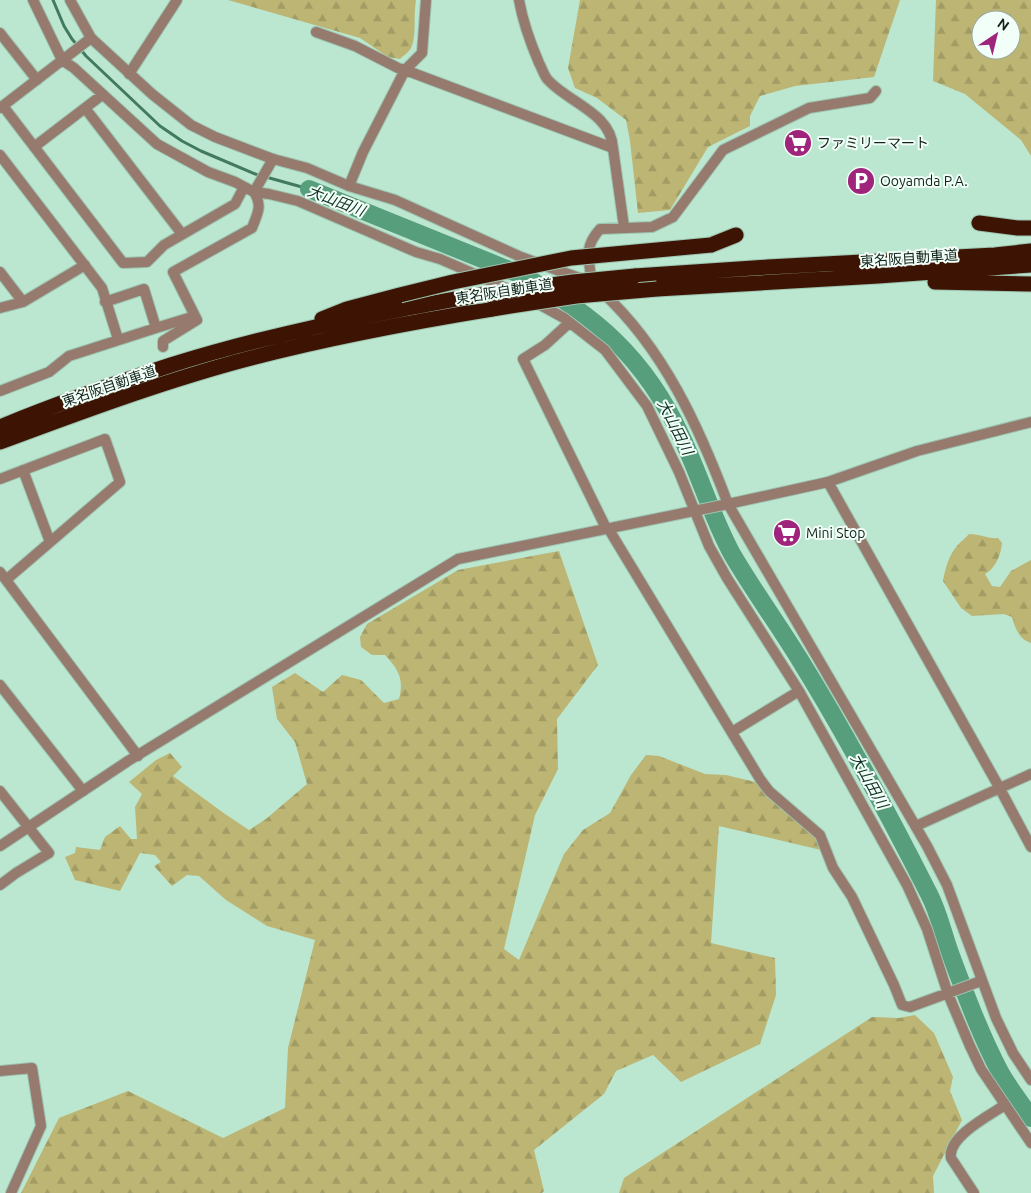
<svg xmlns="http://www.w3.org/2000/svg" width="1031" height="1193" viewBox="0 0 1031 1193" font-family="Ubuntu,'Noto Sans JP',sans-serif">
  <style>
    .forest { fill: url(#forest-firs); fill-rule: evenodd }
    .lines { fill: none; stroke-linecap: round; stroke-linejoin: round }
    .stream { stroke: #42795f; stroke-width: 3 }
    .river { stroke: #579e7d; stroke-width: 18 }
    .minor-casing { stroke: #9cc3af; stroke-width: 12 }
    .tertiary-casing { stroke: #9cc3af; stroke-width: 12 }
    .motorway-casing { stroke: #9cc3af; stroke-width: 17 }
    .minor { stroke: #967a6e; stroke-width: 10 }
    .tertiary { stroke: #967a6e; stroke-width: 10 }
    .motorway { stroke: #3d1403; stroke-width: 15 }
    .motorway-bridge-casing { stroke: #9cc3af; stroke-width: 17; stroke-linecap: butt }
    .motorway-bridge { stroke: #3d1403; stroke-width: 15 }
    .labels { text-anchor: middle; stroke-width: 4; stroke-linejoin: round; paint-order: stroke }
    .poi-label { font-size: 14px; fill: #11221a; stroke: #f2fff8; text-anchor: start }
    .street-label { font-size: 14px; fill: #11221a; stroke: #f2fff8 }
    .water-label { font-size: 15px; font-style: italic; fill: #0f3022; stroke: #f2fff8 }
  </style>
  <defs>
    <pattern id="forest-firs" width="22" height="20" patternUnits="userSpaceOnUse" patternTransform="scale(1.25)"><rect width="22" height="20" fill="#bcb574"/><path d="M5 1l3.5 6h-7zM16 11l3.5 6h-7z" fill="#a19b64"/></pattern>
  </defs>
  <rect width="100%" height="100%" fill="#bbe6d0"/>
  <path class="forest" d="M228,0H416C413,15 417,36 411,48C409,52 403,56 400,59L388,57L360,38Z
    M580,0H900L874,77L795,86L760,96L750,116V126L708,147L670,210L638,213L630,141L626,120L597,98L575,88L568,68Z
    M936,0H1031V156L1021,140L965,94L933,81ZM981,20H1011V50H981Z
    M969,534C980,534 988,539 998,538L1002,543C1001,554 996,568 985,574L992,586L1000,587L1011,571L1031,560V643C1019,639 1015,628 1012,617L1004,614L972,616L961,608L943,581C945,569 949,555 957,546C961,541 966,538 969,534Z
    M559,551L598,665L557,719L558,769L535,815L504,949L519,960L564,854L583,830L610,813L631,775L646,755L659,756L705,774L726,775L755,782L765,793L817,837L821,850L719,826L711,943L775,958L776,995L760,1044L681,1082L653,1055L616,1071L604,1094L534,1150L544,1191L542,1193H21L59,1118L128,1091L223,1138L285,1108L288,1048L315,940L267,926L226,900L199,876L187,875L172,886L154,866L161,862L155,855L140,853L120,891L75,880L65,857L75,853L76,847L100,850L105,837L120,826L131,839H137L135,807L142,794L129,782L156,760L170,753L182,767L173,776L225,814L249,830L266,819L307,784L295,742L277,719L272,687L295,673L323,692L342,675L361,680L384,703L399,699C404,679 399,670 385,655H372L361,647L360,637L367,624L458,570Z
    M915,1015L934,1033L953,1077L950,1091L962,1120L933,1176L934,1193H619L624,1178L872,1017L899,1018Z"/>
  <g class="lines">
    <path class="stream" d="M53,0L64,26L72,39L86,56L160,126L182,141L201,151L260,176
      M266,177L309,189"/>
    <path class="river" d="M309,189L519,274C595,314 646,359 682,438C700,476 712,517 732,554C753,590 778,624 800,660C847,736 889,815 929,894C940,915 944,939 953,961C967,998 981,1036 1000,1072C1009,1088 1021,1103 1031,1118"/>
    <defs>
      <path id="minor" d="M33,0L62,60L74,68L157,144L208,172L235,182L254,192L269,194L298,201L416,252L440,259L470,272L510,290
        M519,0C523,23 530,42 539,63C542,68 544,76 548,80C569,103 611,113 613,148
        M316,32L355,46L398,68L405,70L613,148L624,227
        M0,33L37,80
        M129,74L177,0
        M3,106L123,263L147,262L164,245L235,204L244,187
        M0,108L91,38
        M85,108L182,234
        M34,147L102,95
        M0,155L102,288L118,339
        M349,186L363,152L405,70L422,53L426,0
        M0,272L23,302
        M592,283C589,259 583,248 600,229L652,227L673,217L723,150L809,108L870,98L876,91
        M535,302L564,318L605,350L647,406L679,472L709,546L727,578L799,691L907,885L927,929L948,994L970,1046L981,1069L1031,1143
        M0,308L23,302L85,265
        M569,323L545,345L523,359L606,528
        M156,328L195,316
        M163,347V341L197,320L173,272L252,228C257,214 263,207 254,192L273,159
        M0,391L49,372L69,356L156,328L144,289L105,302
        M23,470L50,542
        M0,479L105,439L120,482L6,580
        M828,482L999,787L1031,847
        M728,504L828,482L917,451L1031,422
        M608,528L760,779L769,791L820,835L833,868L852,897L894,985L902,1005L910,1007L981,981
        M0,572L138,756
        M0,685L83,791
        M732,732L799,691
        M0,791L49,853L16,873L0,885
        M916,826L1031,774
        M0,1071L32,1068L41,1126L11,1193
        M974,1193L951,1158C947,1137 990,1115 1005,1105"/>
      <path id="tertiary" d="M70,0L91,38L152,94L191,125L215,137L273,159L307,168L349,186L395,200L521,257L582,279
        M602,292C664,349 699,427 728,504L927,846L947,885L996,1018L1013,1053L1031,1080
        M0,846L128,761L458,559L728,504"/>
      <path id="motorway" d="M979,223L1018,228H1031
        M711,245L736,235
        M635,276L768,267L995,255L1031,251
        M935,282L1031,284
        M657,289L878,276L1031,265
        M322,319L347,309L400,295
        M0,427C56,404 113,384 171,365C267,335 367,315 467,297
        M0,442C78,413 156,384 236,362C320,339 406,323 492,309"/>
    </defs>
    <use href="#minor" class="minor-casing"/>
    <use href="#tertiary" class="tertiary-casing"/>
    <use href="#motorway" class="motorway-casing"/>
    <use href="#minor" class="minor"/>
    <use href="#tertiary" class="tertiary"/>
    <use href="#motorway" class="motorway"/>
    <defs>
      <path id="motorway-bridge" d="M400,295L453,282L571,258L711,245
        M467,297L573,282L635,276
        M492,309L576,296L657,289"/>
    </defs>
    <use href="#motorway-bridge" class="motorway-bridge-casing"/>
    <use href="#motorway-bridge" class="motorway-bridge"/>
  </g>
  <defs>
    <symbol id="supermarket-disc" viewBox="-11 -11 22 22"><circle r="9.5" fill="#9f257c" stroke="#f2fff8"/><path d="M-6-5.5h2.5l.6 2H6L4.5 2H-2.5L-4.4-4H-6ZM-1.5 3.2a1.3 1.3 0 1 0 .1 0ZM3 3.2a1.3 1.3 0 1 0 .1 0Z" fill="#fff"/></symbol>
    <symbol id="parking-disc" viewBox="-11 -11 22 22"><circle r="9.5" fill="#9f257c" stroke="#f2fff8"/><path d="M-3.5-5.5H1a3.5 3.5 0 0 1 0 7H-1V5.5H-3.5ZM-1-3.4V-.6H.8a1.4 1.4 0 0 0 0-2.8Z" fill="#fff"/></symbol>
  </defs>
  <g fill-rule="evenodd">
    <use href="#supermarket-disc" x="782" y="127" width="32" height="32"/>
    <use href="#parking-disc" x="845" y="165" width="32" height="32"/>
    <use href="#supermarket-disc" x="771" y="517" width="32" height="32"/>
  </g>
  <g class="labels">
    <g class="poi-label">
      <text x="817" y="148">ファミリーマート</text>
      <text x="880" y="186">Ooyamda P.A.</text>
      <text x="806" y="538">Mini Stop</text>
    </g>
    <g class="street-label">
      <text transform="translate(909 258) rotate(-4)" y="5">東名阪自動車道</text>
      <text transform="translate(504 291) rotate(-9)" y="5">東名阪自動車道</text>
      <text transform="translate(109 386) rotate(-19)" y="5">東名阪自動車道</text>
    </g>
    <g class="water-label">
      <text transform="translate(336 201) rotate(21)" y="5">大山田川</text>
      <text transform="translate(675 427) rotate(63)" y="5">大山田川</text>
      <text transform="translate(869 781) rotate(61)" y="5">大山田川</text>
    </g>
  </g>
  <g transform="translate(996 35) rotate(35)"><circle r="24" fill="#f2fff8" stroke="#98a79f"/>
  <path d="M0-4L9 19L0 12L-9 19Z" fill="#9f257c"/>
  <text y="-8" font-size="14" font-weight="bold" text-anchor="middle" fill="#11221a">N</text>
  </g>
</svg>
